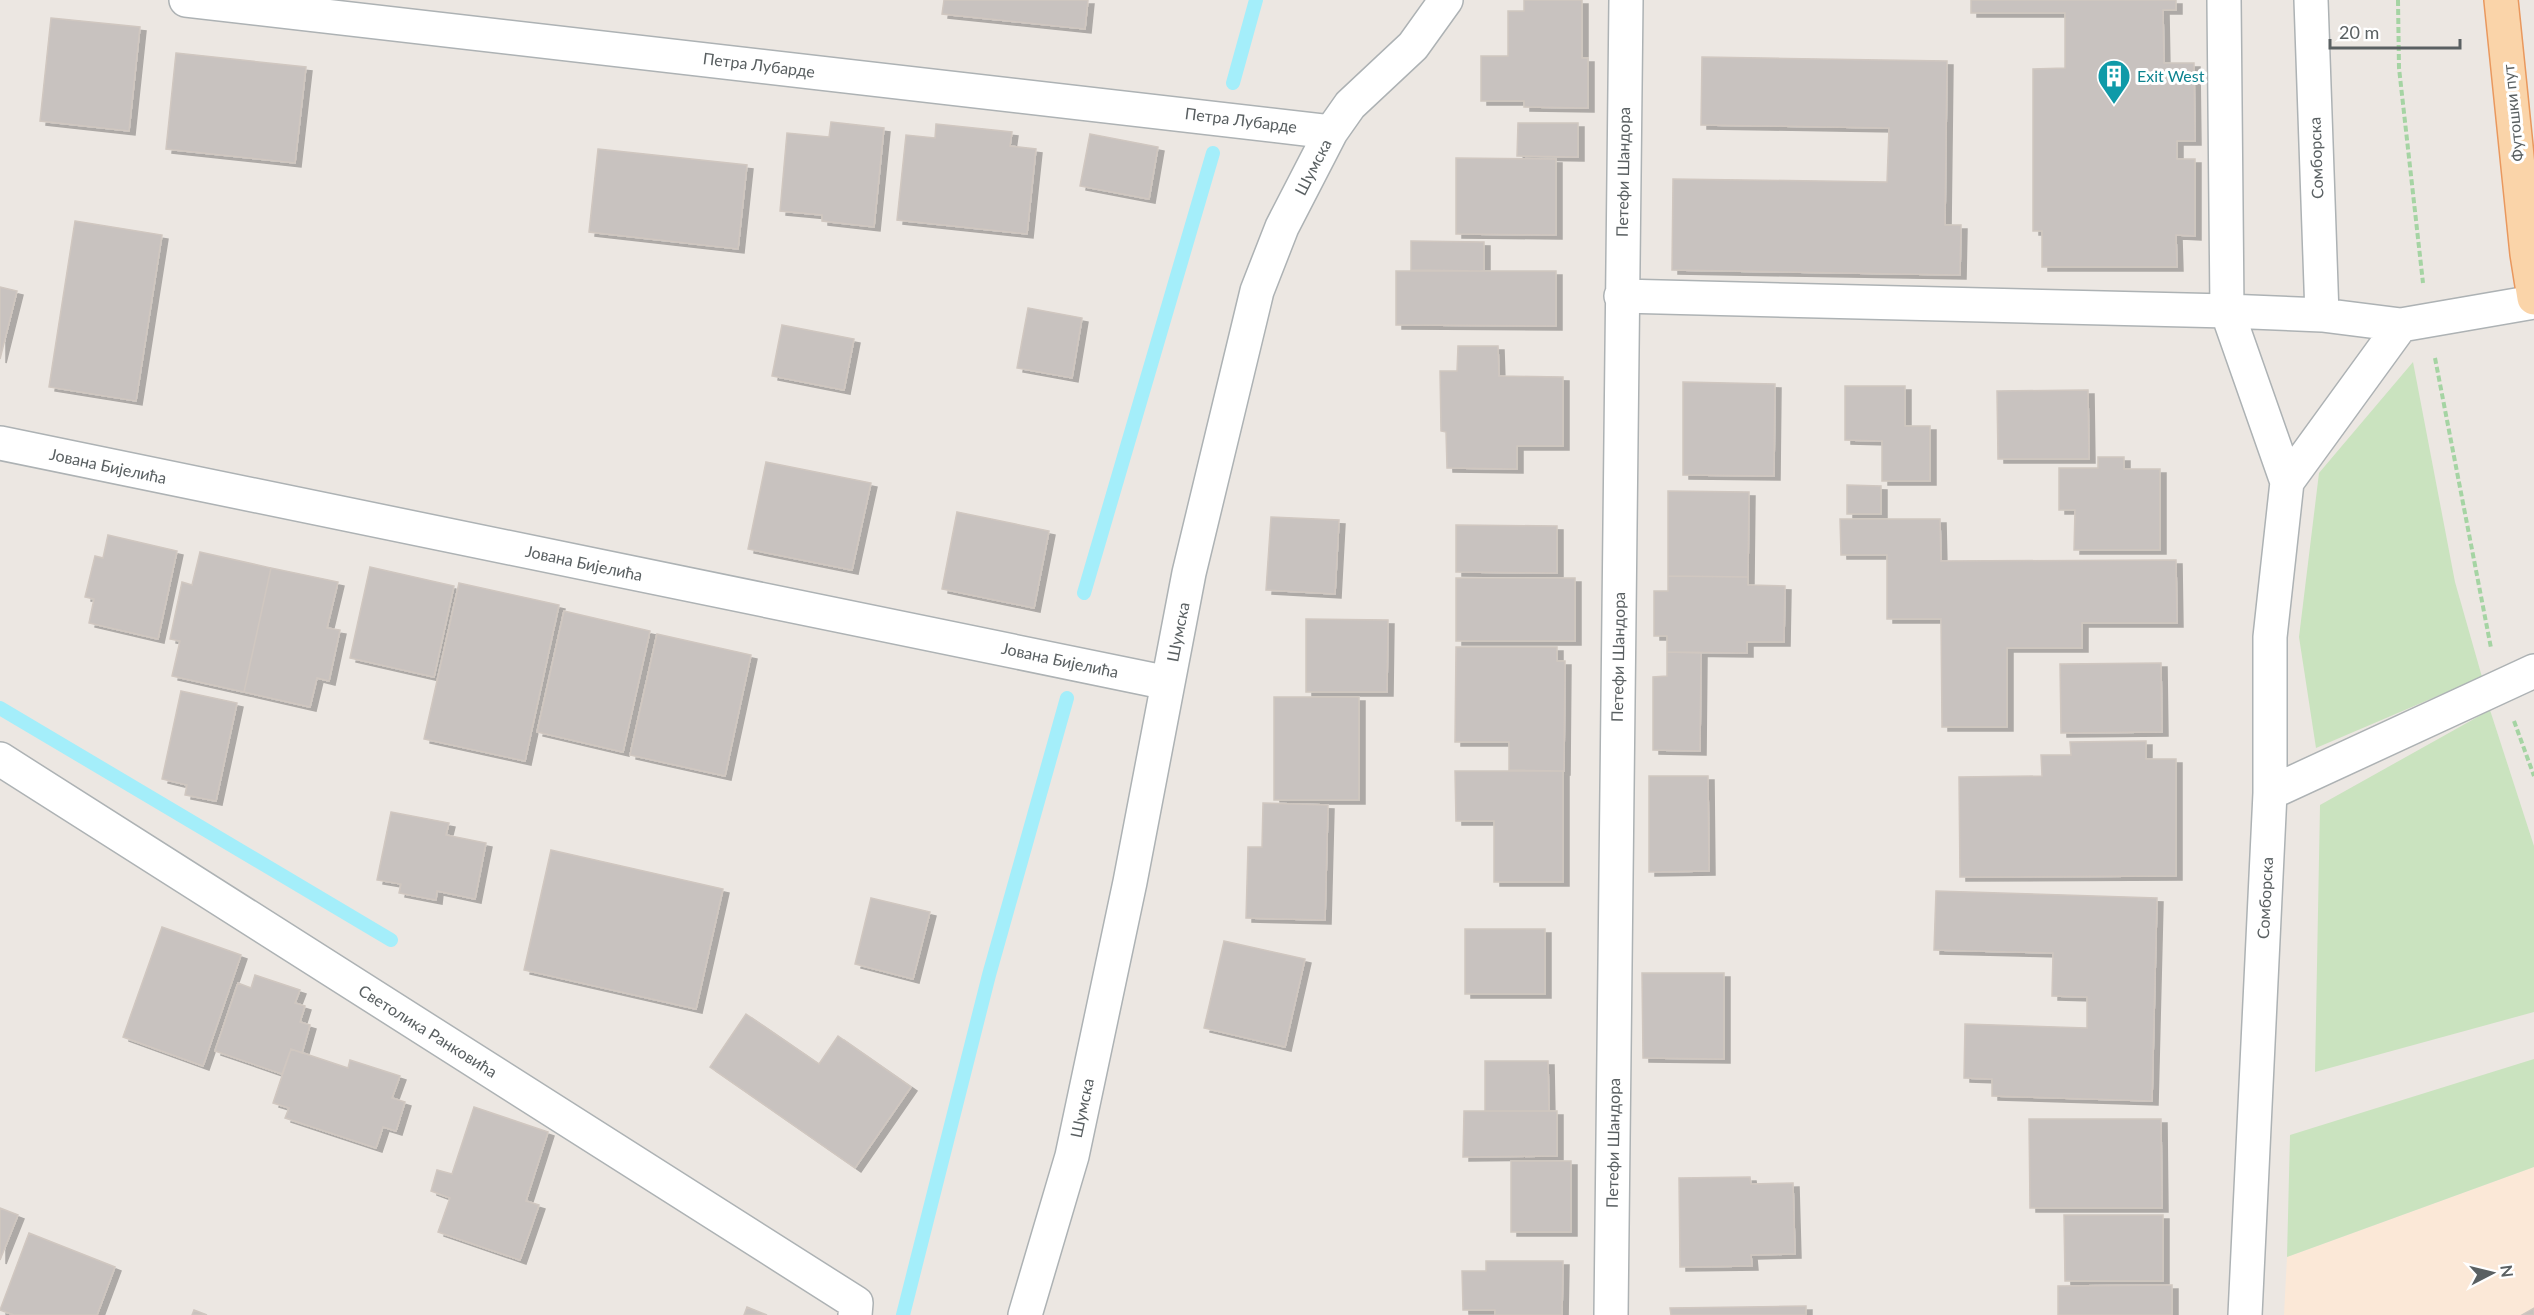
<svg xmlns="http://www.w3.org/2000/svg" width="2534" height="1315" viewBox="0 0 2534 1315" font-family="Lato,sans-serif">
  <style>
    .commercial { fill: #fbe8d7 }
    .green { fill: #cae3bf }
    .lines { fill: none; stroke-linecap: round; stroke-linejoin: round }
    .stream { stroke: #a4eefa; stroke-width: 14 }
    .building { fill: #c8c2bf; stroke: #d0c7c0; stroke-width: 1.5; filter: url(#shadow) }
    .minor-casing { stroke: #adb2b4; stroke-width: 36 }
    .major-casing { stroke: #e9985e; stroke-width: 36 }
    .path { stroke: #a5d4a3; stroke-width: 4; stroke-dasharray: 6 3; stroke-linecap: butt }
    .minor { stroke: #fff; stroke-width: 33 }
    .major { stroke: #fad4a9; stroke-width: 33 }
    .labels { text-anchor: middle; stroke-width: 6; stroke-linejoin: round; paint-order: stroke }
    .street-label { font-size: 16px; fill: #5a6062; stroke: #fff }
    .culture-label { font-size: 16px; fill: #0d838f; stroke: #fff; text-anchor: start }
  </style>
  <defs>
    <filter id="shadow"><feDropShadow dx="6" dy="4" stdDeviation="0" flood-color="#0004"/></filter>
  </defs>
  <rect width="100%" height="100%" fill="#ece7e2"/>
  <path class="commercial" d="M2534,1167V1315H2284L2287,1257Z"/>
  <path class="green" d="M2413,362L2455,582L2482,677L2316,748L2299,637L2319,473Z
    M2490,710L2534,846V1012L2315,1072L2320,805Z
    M2534,1059V1167L2287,1257L2290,1135Z"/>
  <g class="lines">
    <path class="stream" d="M1233,83L1256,0
      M1084,593L1213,153
      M0,708L391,940
      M903,1315L989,975L1067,698"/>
  </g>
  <path class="building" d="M944,0H1088L1085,29L942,14Z
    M1524,0H1582V58H1588V108L1524,107V101H1481V56H1508V11H1524Z
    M1971,0H2176V10H2163L2164,63H2194L2195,141H2177V159H2195V236L2176,235L2177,267H2042V231H2033V69L2065,68V13H1971Z
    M51,18L140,27L129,131L40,121Z
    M176,53L306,67L295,163L166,149Z
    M1702,57L1947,61L1945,225H1961L1960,275L1672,270L1673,179L1887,182L1889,128L1701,125Z
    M831,122L884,128L874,227L822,221V215L780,211L787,133L829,137Z
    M1518,123H1578V157L1517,156Z
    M936,124L1012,132L1010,146L1036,149L1027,234L897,220L906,135L935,138Z
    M1090,134L1158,147L1149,199L1080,186Z
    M598,149L747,165L738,249L589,232Z
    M1456,158L1556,159V235L1456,234Z
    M75,221L162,235L136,401L49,387Z
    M1411,241L1484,242V271L1411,270Z
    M1396,271H1556V326L1396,325Z
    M0,287L17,291L0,359Z
    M1028,308L1082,318L1072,378L1017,368Z
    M782,325L854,339L844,390L772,376Z
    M1458,346H1498L1499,376L1563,377V446H1517V469L1447,468L1446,432L1441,431L1440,371H1457Z
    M1683,382L1775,384L1774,476L1683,475Z
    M1845,386H1905V426H1930V481H1882V441L1845,440Z
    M2088,390L2089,459H1998L1997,391Z
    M2098,457H2124V469H2160V550H2074L2075,510H2059V468H2098Z
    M766,462L871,483L852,570L748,549Z
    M1847,485L1881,486V514H1847Z
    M1668,491L1749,492L1748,577L1668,576Z
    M957,512L1049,531L1034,608L942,589Z
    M1271,517L1339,520L1335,594L1266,590Z
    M1840,519H1940L1941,561L2176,560L2177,623H2082V648H2007V727H1942L1941,619H1887V555H1841Z
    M1456,525L1557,526V573L1456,572Z
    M108,535L177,551L158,639L89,623L94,599L85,597L95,556L103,558Z
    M200,552L271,568L244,692L172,676L180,641L170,639L182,582L192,585Z
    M370,567L454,586L434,677L350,658Z
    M271,568L338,582L327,628L340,630L329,681L317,678L310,707L244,692Z
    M1668,576L1748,577V585L1785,586L1784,642H1747V653L1667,652V636H1654V591H1668Z
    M1456,578H1575V641H1456Z
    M459,583L559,605L525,761L424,739Z
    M564,611L650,631L623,752L537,732Z
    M1306,619L1388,620L1387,692H1306Z
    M657,634L751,655L725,776L630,755Z
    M1456,647H1557V661H1565L1564,771L1509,770V742H1455Z
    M1667,652L1701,653L1700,751L1653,750V677L1667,676Z
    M2161,663L2162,732L2061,733L2060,664Z
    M181,691L237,703L216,801L185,795L187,785L162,779Z
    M1274,697H1359V800H1274Z
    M2146,741V759H2176V876L1960,877L1959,777L2042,776L2041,755H2071L2070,742Z
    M1455,771H1563V882H1494V821H1456Z
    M1649,776H1708L1709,871L1649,872Z
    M1263,803L1328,805L1325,920L1246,918L1248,847H1262Z
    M391,812L449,823L446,835L486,843L475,899L437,891L436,900L399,893L401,884L377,880Z
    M551,850L723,889L696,1009L524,970Z
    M1936,891L2157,898L2152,1101L1992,1096V1079L1964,1078L1965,1024L2087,1028V997L2052,996L2053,953L1934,950Z
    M871,898L930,912L913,979L855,964Z
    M162,927L241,955L203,1066L123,1037Z
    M1465,929H1545V994H1465Z
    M1224,941L1305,959L1285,1047L1204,1028Z
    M1642,973H1724V1059L1643,1058Z
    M255,975L300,990L295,1003L305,1006L300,1022L310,1025L302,1053L291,1049L282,1074L215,1051L238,983L251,988Z
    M746,1014L819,1064L838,1036L911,1087L855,1168L710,1067Z
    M291,1049L348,1068L350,1060L400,1076L392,1098L405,1102L396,1131L383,1127L376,1148L285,1118L289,1108L273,1103Z
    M1485,1061H1548L1549,1111H1485Z
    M474,1107L548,1132L526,1201L539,1205L520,1260L438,1232L450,1198L431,1191L437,1170L452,1174Z
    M1464,1111H1557V1156L1463,1157Z
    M2029,1119H2161L2162,1208H2030Z
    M1511,1161H1571V1232H1511Z
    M1750,1177L1751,1184L1793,1183L1795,1254L1751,1255L1752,1266L1680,1267L1679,1178Z
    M0,1208L18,1215L0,1260Z
    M2064,1215H2163V1281H2065Z
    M29,1233L115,1267L97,1315H14L0,1310Z
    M1486,1261H1563L1562,1315H1495V1310H1463L1462,1271H1486Z
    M2172,1285V1315H2058V1286Z
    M1806,1306V1315H1671L1670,1308Z
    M747,1307L767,1315H744Z
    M2534,1308V1315H2522Z
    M194,1310L207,1315H192Z"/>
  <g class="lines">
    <defs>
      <path id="minor" d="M186,0L1331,132
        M2224,0L2227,311L2287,482
        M2311,0L2322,315
        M1621,296L2227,311L2322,315L2401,325L2534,302
        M0,443L1168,683
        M0,759L856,1303L855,1315
        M2270,793L2534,671
        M1025,1315L1072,1156L1130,882L1189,573L1257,291L1282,227L1331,132L1350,105L1413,46L1446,0
        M1611,1315L1626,0
        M2245,1315L2270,793V637L2287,482L2401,325"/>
      <path id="major" d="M2501,0L2527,254L2534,298"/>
    </defs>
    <use href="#minor" class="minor-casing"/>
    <use href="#major" class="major-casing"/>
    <path class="path" d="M2398,0L2399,68L2423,283
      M2435,358L2491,648
      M2514,721L2534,776"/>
    <use href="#minor" class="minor"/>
    <use href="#major" class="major"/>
  </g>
  <defs>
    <symbol id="building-pin" viewBox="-11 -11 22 30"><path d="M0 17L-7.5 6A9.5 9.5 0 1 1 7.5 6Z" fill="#0f9aa8" stroke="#fff"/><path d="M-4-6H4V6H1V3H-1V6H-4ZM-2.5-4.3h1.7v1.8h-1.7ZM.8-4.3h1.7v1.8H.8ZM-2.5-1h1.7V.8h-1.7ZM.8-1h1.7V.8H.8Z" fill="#fff"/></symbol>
  </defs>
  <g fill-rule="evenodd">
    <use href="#building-pin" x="2095" y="57" width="38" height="52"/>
  </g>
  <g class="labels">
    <g class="street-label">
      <text transform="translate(759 65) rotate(7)" y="6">Петра Лубарде</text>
      <text transform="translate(2513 113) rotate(-96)" y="6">Футошки пут</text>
      <text transform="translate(1241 120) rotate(7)" y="6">Петра Лубарде</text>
      <text transform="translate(2316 158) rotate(-92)" y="6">Сомборска</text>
      <text transform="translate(1313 167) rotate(-63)" y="6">Шумска</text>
      <text transform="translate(1623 172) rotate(-89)" y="6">Петефи Шандора</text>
      <text transform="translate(108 466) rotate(12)" y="6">Јована Бијелића</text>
      <text transform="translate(584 563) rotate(12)" y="6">Јована Бијелића</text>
      <text transform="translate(1178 632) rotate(-79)" y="6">Шумска</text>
      <text transform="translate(1618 657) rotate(-89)" y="6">Петефи Шандора</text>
      <text transform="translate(1060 660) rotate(12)" y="6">Јована Бијелића</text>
      <text transform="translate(2265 898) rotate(-87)" y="6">Сомборска</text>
      <text transform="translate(428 1031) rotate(32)" y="6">Светолика Ранковића</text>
      <text transform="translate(1082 1108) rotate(-78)" y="6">Шумска</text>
      <text transform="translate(1613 1143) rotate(-89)" y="6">Петефи Шандора</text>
    </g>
    <g class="culture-label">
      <text x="2137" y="82">Exit West</text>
    </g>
  </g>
  <g transform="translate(2492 1273) rotate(83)" stroke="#ffffff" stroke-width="4.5" paint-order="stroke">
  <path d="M0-4.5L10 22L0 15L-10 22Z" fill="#5a6062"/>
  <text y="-9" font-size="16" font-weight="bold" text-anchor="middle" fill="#5a6062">N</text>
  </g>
  <path d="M2330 39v9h130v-9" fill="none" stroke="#5a6062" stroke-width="3"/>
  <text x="2339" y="39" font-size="18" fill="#5a6062" stroke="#ffffff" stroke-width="4.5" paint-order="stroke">20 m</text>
</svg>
